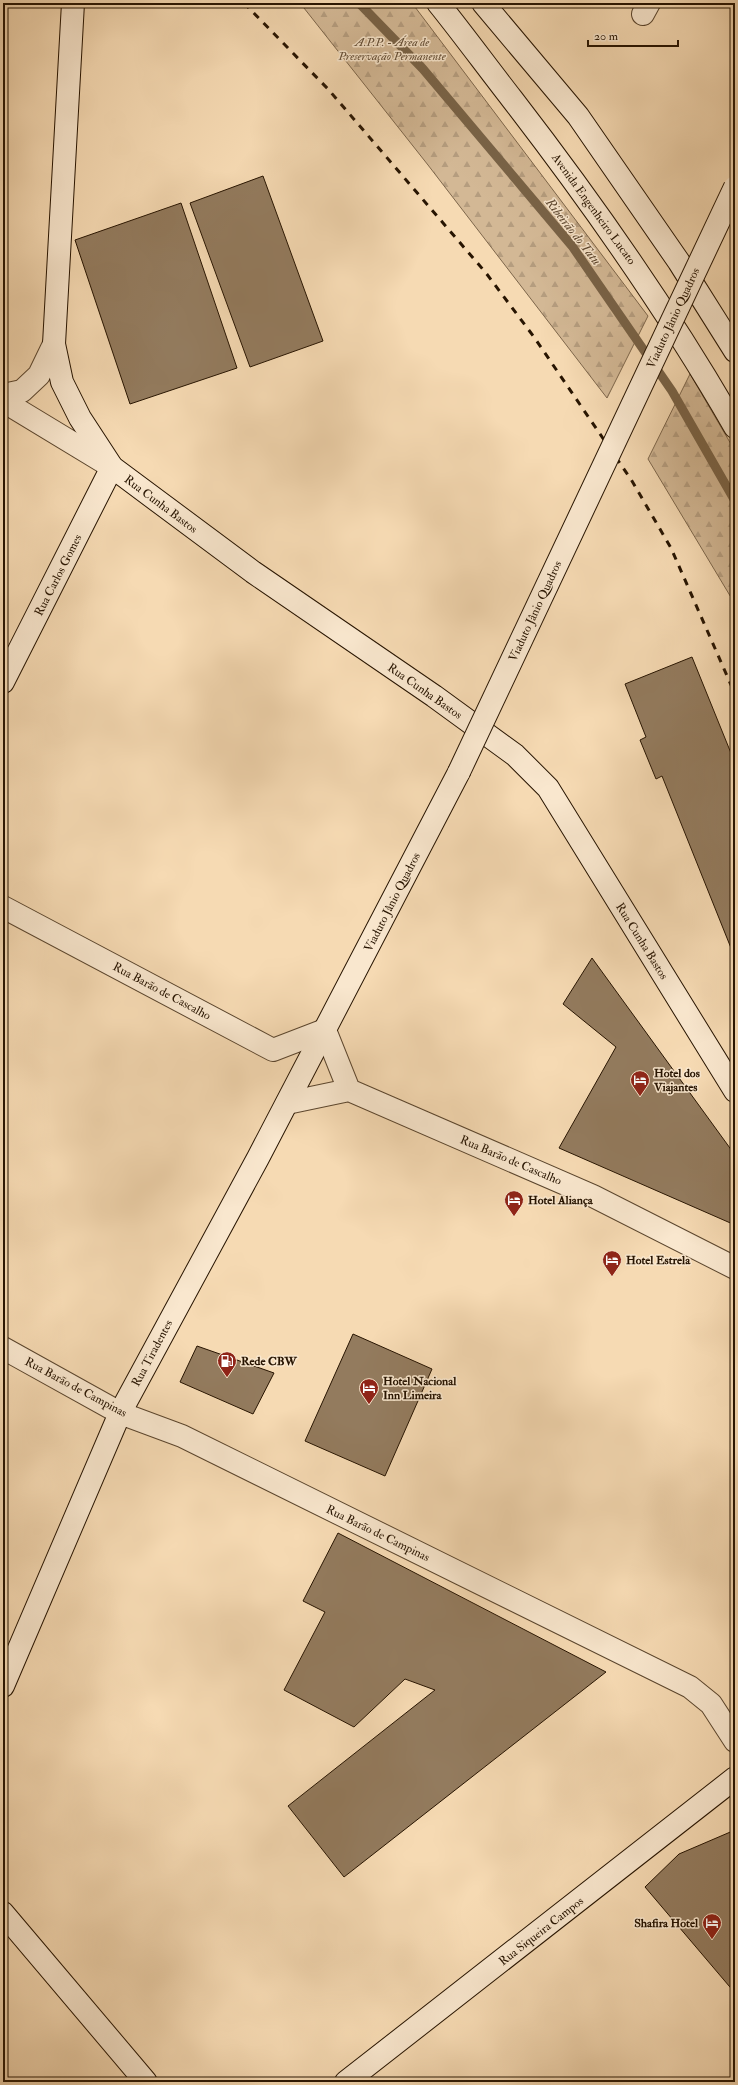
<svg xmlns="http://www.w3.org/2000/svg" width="738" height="2085" viewBox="0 0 738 2085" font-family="'IM FELL Double Pica',serif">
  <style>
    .forest { fill: url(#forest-firs); stroke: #7d664b }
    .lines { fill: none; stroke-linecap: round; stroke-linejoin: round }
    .stream { stroke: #796347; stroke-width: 9 }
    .building { fill: #937b5e; stroke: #271401 }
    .street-casing { stroke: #5b462e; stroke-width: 24 }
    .secondary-casing { stroke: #271401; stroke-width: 24 }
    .street { stroke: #f9e7ce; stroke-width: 22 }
    .secondary { stroke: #f9e7ce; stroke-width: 22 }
    .rail { stroke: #271401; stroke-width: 3; stroke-dasharray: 7 7; stroke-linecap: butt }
    .secondary-bridge-casing { stroke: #271401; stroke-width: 24; stroke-linecap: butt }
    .secondary-bridge { stroke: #f9e7ce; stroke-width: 22 }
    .labels { text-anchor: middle; stroke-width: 3; stroke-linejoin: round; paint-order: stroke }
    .park-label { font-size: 12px; font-style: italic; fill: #634d35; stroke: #f9e7ce }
    .street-label { font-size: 12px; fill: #271401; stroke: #f9e7ce }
    .poi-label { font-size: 12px; font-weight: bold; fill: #271401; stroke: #f9e7ce; text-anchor: start }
    .water-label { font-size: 13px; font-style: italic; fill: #5e4830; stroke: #f9e7ce }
  </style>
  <defs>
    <pattern id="forest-firs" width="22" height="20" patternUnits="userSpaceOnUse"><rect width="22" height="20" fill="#d3b895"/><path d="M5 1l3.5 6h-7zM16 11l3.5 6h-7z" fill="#b59d7f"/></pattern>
  </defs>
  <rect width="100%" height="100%" fill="#f6dab3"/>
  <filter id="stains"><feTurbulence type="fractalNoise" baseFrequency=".005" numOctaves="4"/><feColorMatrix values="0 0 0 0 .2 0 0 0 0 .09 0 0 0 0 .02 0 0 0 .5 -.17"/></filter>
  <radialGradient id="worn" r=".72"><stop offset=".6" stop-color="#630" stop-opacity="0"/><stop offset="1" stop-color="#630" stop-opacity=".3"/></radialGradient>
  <path class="forest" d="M300,3H412L648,316L607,398L428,165Z
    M690,374L735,451V604L648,459Z"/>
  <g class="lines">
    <path class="stream" d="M359,3L423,69L572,246L672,391L735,501"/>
  </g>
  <path class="building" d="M263,176L323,341L250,367L190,203Z
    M181,203L237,368L130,404L75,240Z
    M692,657L735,763V958L662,776L656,779L640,740L646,737L625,684Z
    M592,958L735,1155V1225L559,1148L616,1047L563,1004Z
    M353,1334L432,1369L385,1476L305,1441Z
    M197,1346L274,1373L253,1414L180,1382Z
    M338,1533L606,1672L344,1877L288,1806L435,1690L405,1679L354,1727L284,1690L325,1612L303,1601Z
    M735,1830V1993L645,1887L679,1854Z"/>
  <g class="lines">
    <defs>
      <path id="street" d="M643,14L649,3
        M3,395L22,391L39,375L54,344
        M3,401L112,467
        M3,907L273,1050L325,1030L349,1090
        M349,1090L593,1196L735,1268
        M287,1103L349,1090
        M3,1348L120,1413L182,1436L690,1687L711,1704L735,1741"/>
      <path id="secondary" d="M73,3L54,344L62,382L80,418L112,467L253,572L434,696L515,755L548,788L735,1091
        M438,3C463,34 487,67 512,99C593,204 669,312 735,427
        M483,3L578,116L679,262L735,351
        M3,682L112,467
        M3,1686L120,1413L258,1158L459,772
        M3,1913L146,2082
        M346,2082L735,1778"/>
    </defs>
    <use href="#street" class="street-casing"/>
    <use href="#secondary" class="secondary-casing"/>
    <use href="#street" class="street"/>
    <use href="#secondary" class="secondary"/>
    <path class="rail" d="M244,3L328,89L486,273L534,337L632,481L671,548L735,694"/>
    <defs>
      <path id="secondary-bridge" d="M459,772L735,187"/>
    </defs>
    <use href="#secondary-bridge" class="secondary-bridge-casing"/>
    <use href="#secondary-bridge" class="secondary-bridge"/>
  </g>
  <defs>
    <symbol id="hotel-pin" viewBox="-11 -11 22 30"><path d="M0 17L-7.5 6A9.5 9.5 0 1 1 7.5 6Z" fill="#8f2418" stroke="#f9e7ce"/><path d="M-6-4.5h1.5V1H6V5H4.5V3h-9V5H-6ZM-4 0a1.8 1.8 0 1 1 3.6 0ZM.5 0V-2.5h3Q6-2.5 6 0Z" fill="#fff"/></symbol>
    <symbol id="fuel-pin" viewBox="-11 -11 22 30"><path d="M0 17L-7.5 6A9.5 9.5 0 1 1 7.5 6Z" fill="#8f2418" stroke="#f9e7ce"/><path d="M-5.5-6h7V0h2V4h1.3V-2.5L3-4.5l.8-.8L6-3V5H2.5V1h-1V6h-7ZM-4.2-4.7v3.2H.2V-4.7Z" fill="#fff"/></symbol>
  </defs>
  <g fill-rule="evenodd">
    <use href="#hotel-pin" x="629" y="1069" width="22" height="30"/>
    <use href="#hotel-pin" x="503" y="1189" width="22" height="30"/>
    <use href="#hotel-pin" x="601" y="1249" width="22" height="30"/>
    <use href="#fuel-pin" x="216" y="1350" width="22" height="30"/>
    <use href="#hotel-pin" x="358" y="1377" width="22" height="30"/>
    <use href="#hotel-pin" x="701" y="1912" width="22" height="30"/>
  </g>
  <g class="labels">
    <g class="park-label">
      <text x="392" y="46">A.P.P. - Área de<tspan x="392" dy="14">Preservação Permanente</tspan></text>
    </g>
    <g class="street-label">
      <text transform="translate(594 209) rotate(54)" y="4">Avenida Engenheiro Lucato</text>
      <text transform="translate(673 318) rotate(-65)" y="4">Viaduto Jânio Quadros</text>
      <text transform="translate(161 504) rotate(37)" y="4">Rua Cunha Bastos</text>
      <text transform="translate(58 575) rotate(-63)" y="4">Rua Carlos Gomes</text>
      <text transform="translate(535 611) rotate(-65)" y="4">Viaduto Jânio Quadros</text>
      <text transform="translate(425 691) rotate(35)" y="4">Rua Cunha Bastos</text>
      <text transform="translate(392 902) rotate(-63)" y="4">Viaduto Jânio Quadros</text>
      <text transform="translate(642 941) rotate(58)" y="4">Rua Cunha Bastos</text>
      <text transform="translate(162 991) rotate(28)" y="4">Rua Barão de Cascalho</text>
      <text transform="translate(511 1160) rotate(23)" y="4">Rua Barão de Cascalho</text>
      <text transform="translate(152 1353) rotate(-62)" y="4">Rua Tiradentes</text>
      <text transform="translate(76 1387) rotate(28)" y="4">Rua Barão de Campinas</text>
      <text transform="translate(378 1533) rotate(26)" y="4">Rua Barão de Campinas</text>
      <text transform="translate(541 1931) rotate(-38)" y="4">Rua Siqueira Campos</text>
    </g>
    <g class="poi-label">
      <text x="654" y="1077">Hotel dos<tspan x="654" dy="14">Viajantes</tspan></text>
      <text x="528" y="1204">Hotel Aliança</text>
      <text x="626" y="1264">Hotel Estrela</text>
      <text x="241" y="1365">Rede CBW</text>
      <text x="383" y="1385">Hotel Nacional<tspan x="383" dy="14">Inn Limeira</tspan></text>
      <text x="698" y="1927" text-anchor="end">Shafira Hotel</text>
    </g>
    <g class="water-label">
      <text transform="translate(574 231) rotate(52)" y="5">Ribeirão do Tatu</text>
    </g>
  </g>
  <rect width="738" height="2085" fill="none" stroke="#f6dab3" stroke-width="16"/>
  <rect x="4" y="4" width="730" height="2077" fill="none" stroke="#271401" stroke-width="2"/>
  <rect x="8" y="8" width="722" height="2069" fill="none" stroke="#271401"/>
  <path d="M588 40v6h90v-6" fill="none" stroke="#271401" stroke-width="2"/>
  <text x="594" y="40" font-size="12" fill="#271401" stroke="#f9e7ce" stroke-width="3" paint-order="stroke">20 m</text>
  <rect width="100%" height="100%" filter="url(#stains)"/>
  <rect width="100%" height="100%" fill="url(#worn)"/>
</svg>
